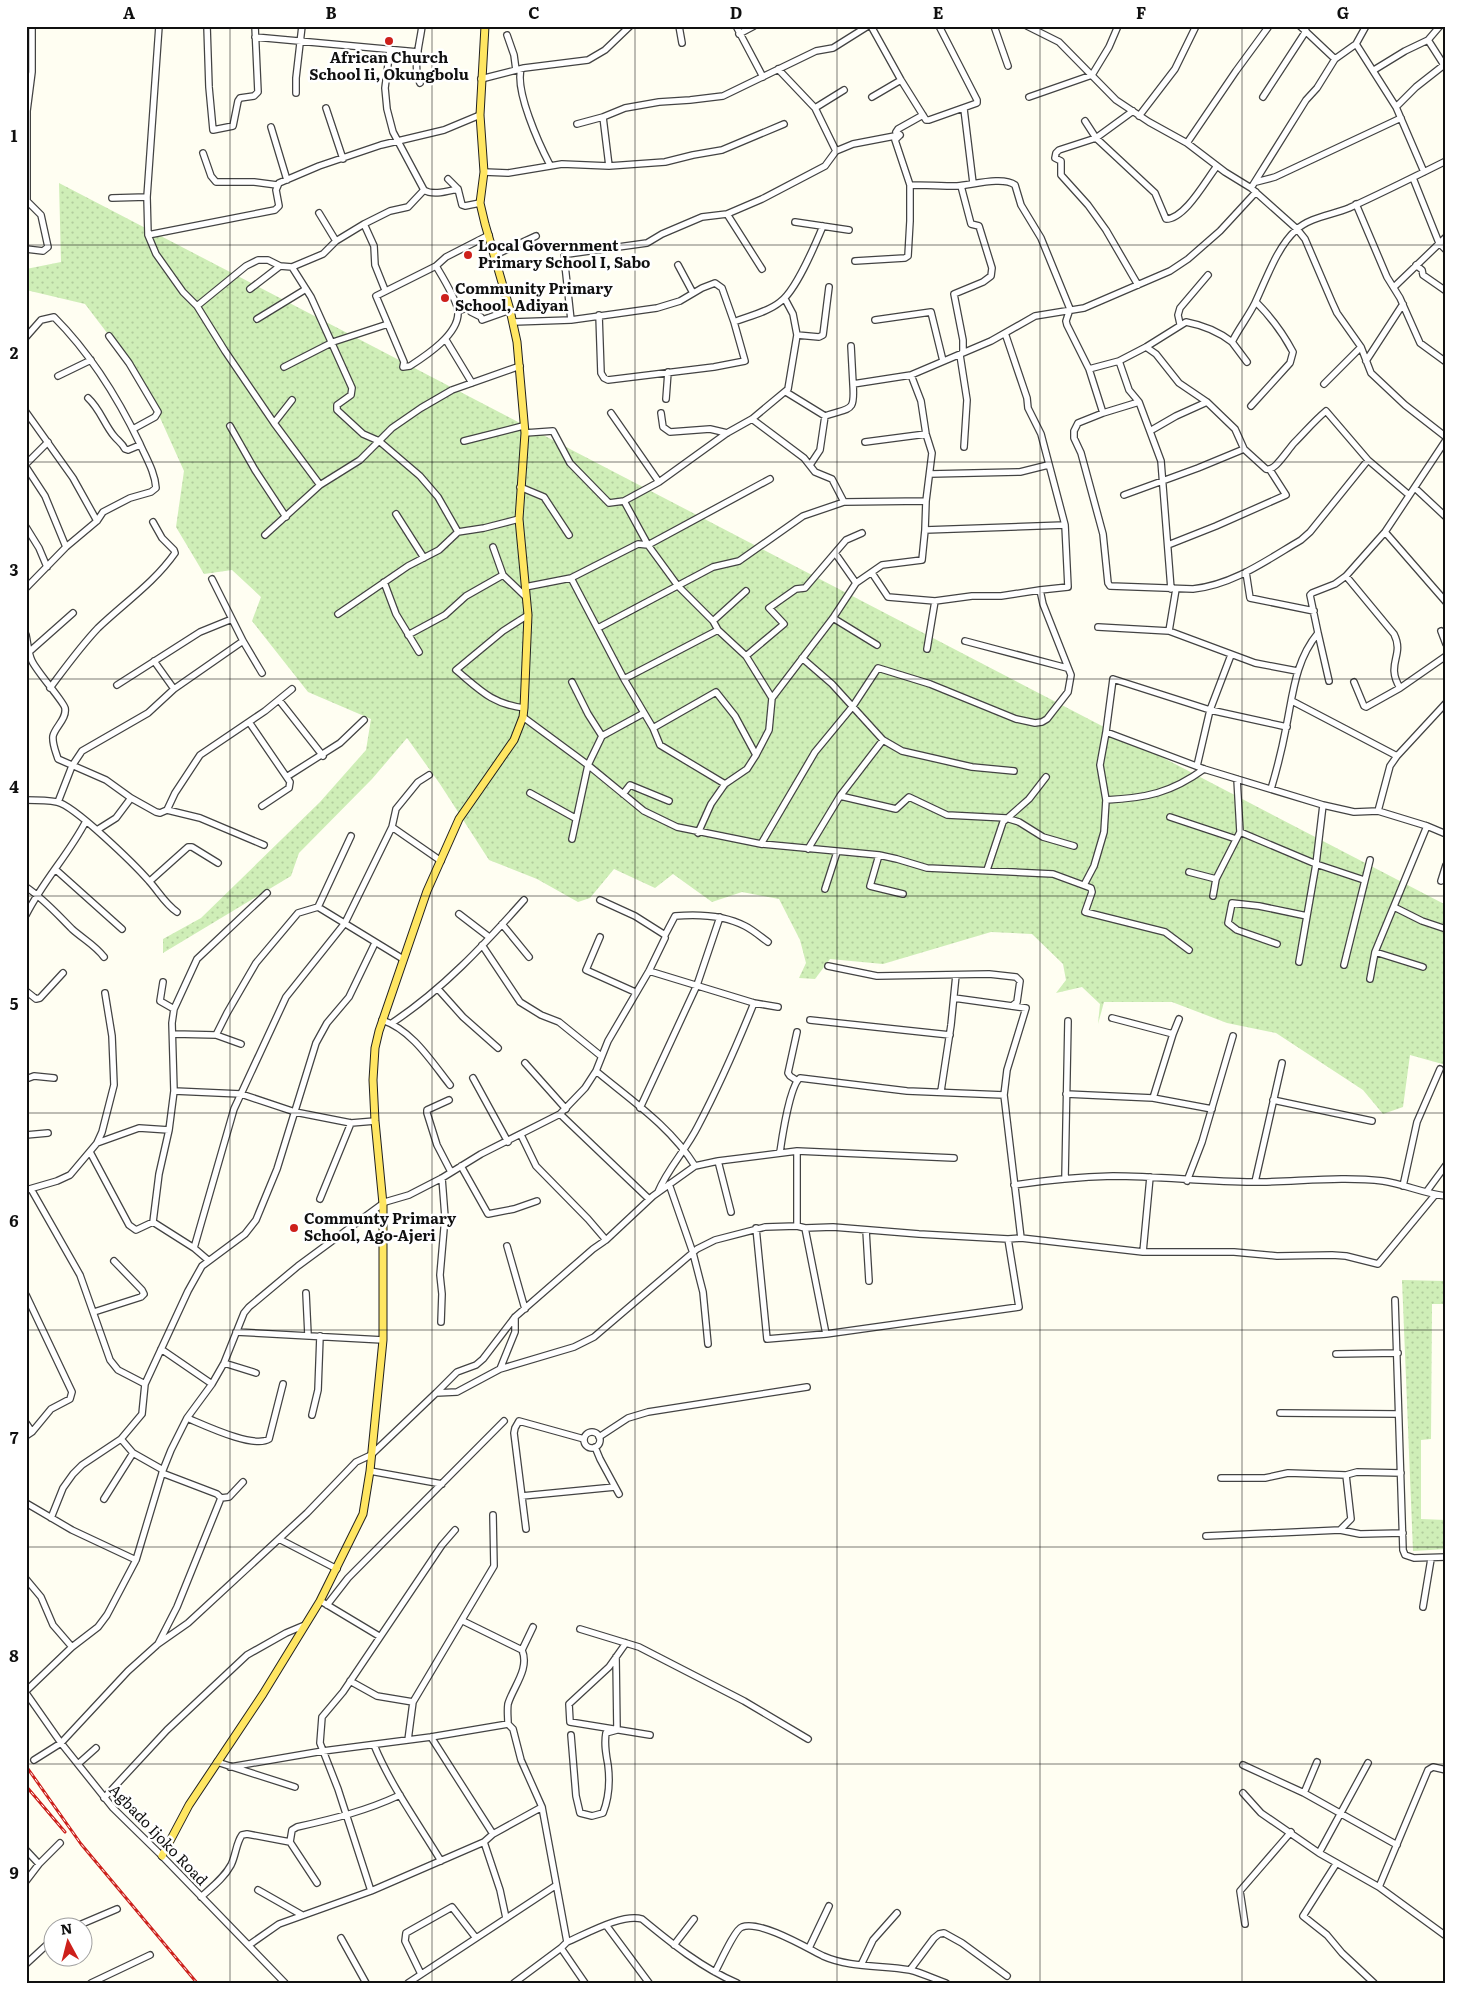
<svg xmlns="http://www.w3.org/2000/svg" width="1472" height="2009" viewBox="0 0 1472 2009" font-family="Literata,serif">
  <style>
    .grass { fill: url(#grass-dots) }
    .lines { fill: none; stroke-linecap: round; stroke-linejoin: round }
    .minor-casing { stroke: #434343; stroke-width: 8 }
    .major-casing { stroke: #212121; stroke-width: 9 }
    .minor { stroke: #fff; stroke-width: 5.5 }
    .major { stroke: #ffe662; stroke-width: 7 }
    .rail-casing { stroke: #cd201b; stroke-width: 3 }
    .rail { stroke: #fff; stroke-width: 1; stroke-dasharray: 4; stroke-linecap: butt }
    .grid { fill: none; stroke: #101010; stroke-width: 1; stroke-opacity: 0.55 }
    .poi-dot { fill: #cd201b; stroke: #fff; stroke-width: 2 }
    .labels { text-anchor: middle; stroke-width: 5; stroke-linejoin: round; paint-order: stroke }
    .poi-label { font-size: 15px; font-weight: bold; fill: #101010; stroke: #fff; text-anchor: start }
    .street-label { font-size: 15px; fill: #101010; stroke: #fff }
    .neatline { fill: none; stroke: #101010; stroke-width: 2 }
    .grid-label { font-size: 16px; text-anchor: middle; font-weight: bold; fill: #101010 }
  </style>
  <defs>
    <pattern id="grass-dots" width="8" height="8" patternUnits="userSpaceOnUse" patternTransform="scale(1.25)"><rect width="8" height="8" fill="#cfeeb7"/><path d="M2 2h.1M6 6h.1" fill="none" stroke="#b1cb9c" stroke-width="1.8" stroke-linecap="round"/></pattern>
  </defs>
  <rect width="100%" height="100%" fill="#fffef2"/>
  <path class="grass" d="M59,183L1446,905V1065L1410,1055L1403,1107L1383,1114L1363,1090L1276,1033L1227,1023L1172,1002H1104L1098,1024L1100,1004L1082,987L1056,993L1066,980L1063,964L1032,934L991,932L883,964L830,959L815,979L799,978L806,963L800,940L779,899L742,892L712,902L673,874L655,888L614,869L590,898L578,902L537,879L489,860L440,784L407,738L372,779L299,853L291,876L163,953V939L201,918L320,802L366,750L371,719L308,692L252,621L261,597L232,570L204,574L176,527L184,471L143,380L85,304L26,290V269L61,262Z
    M1402,1280L1446,1281V1304H1432L1431,1439L1421,1440V1519L1446,1520V1549L1413,1551Z"/>
  <g class="lines">
    <defs>
      <path id="minor" d="M159,26L147,197L148,235L156,254L183,292L197,306L225,351L274,423L320,485
        M207,26L209,87L213,130L233,126L238,101L240,98L254,96L258,92L255,26
        M679,26L682,43
        M736,26L763,77
        M871,26L901,80L926,120H929L977,103V100L939,26
        M994,26L1008,66
        M1027,26L1059,42L1116,100L1149,122L1187,143L1225,172L1251,188L1297,229L1305,239L1332,302L1337,313L1361,347L1371,373L1405,405L1446,437
        M1300,26L1335,59
        M739,34L754,26
        M507,35L514,55L516,70
        M255,37L418,52
        M1356,44L1396,107L1424,172
        M390,49L385,88L387,109L393,132L424,190C433,196 448,191 458,189
        M521,69C515,91 539,144 550,165
        M778,69L815,108L836,151
        M1374,70L1405,51L1428,40
        M481,79L524,68L588,60L605,50L630,26
        M420,83C412,68 420,43 422,26
        M296,93V78L302,26
        M872,97L901,80
        M1029,97L1092,75L1109,47L1118,26
        M1263,97L1306,31
        M1396,107L1416,87L1444,65L1428,40L1440,26
        M326,108L343,159
        M815,108L844,90
        M964,109L973,183
        M1133,111L1096,138L1059,150L1056,153L1055,158L1061,161V175L1088,205L1106,230L1138,285
        M1139,116L1175,69L1196,26
        M1085,121L1096,138L1155,193L1166,219C1185,219 1206,180 1217,166
        M577,124L603,117
        M271,127L287,180
        M1187,143L1236,71L1269,26
        M203,153L211,176L216,182H254L277,185
        M609,166L603,117L625,108L659,102L690,100L723,96L816,51L833,48L868,26
        M484,172L508,173L562,164L609,166L665,162L693,155L722,150L784,124
        M1413,178L1439,243L1446,250
        M448,179L458,189L462,205L465,206L480,203
        M1256,182L1275,177L1401,118
        M910,185C926,185 941,186 957,186C972,185 1003,176 1015,185L1021,205L1041,238L1070,309L1066,321L1067,325L1089,369L1103,413
        M961,186L971,224L979,226L992,268L991,276L983,282L954,294L963,340V352L960,355L967,400L964,447
        M1251,188L1306,100L1317,88L1335,59L1356,44L1366,26
        M112,198L147,197
        M26,200L41,215L48,247L43,251L26,249
        M27,201V111L32,72V26
        M1356,204L1387,277L1400,298L1420,343L1446,362
        M319,213L336,241
        M727,214L762,269
        M795,222L849,230
        M364,224L374,246L375,265L385,290
        M148,235L275,210L279,206L276,190L279,183L319,166L381,145L444,130L480,115
        M495,255L536,236
        M855,261L905,258L908,256L910,221V185L895,140L900,135L896,132L898,129L923,115
        M678,265L693,293
        M1416,265L1422,270L1423,275L1446,291
        M436,266C442,276 458,302 458,312C459,334 427,355 410,366L403,367L404,362L376,296L436,266L446,257L489,235
        M292,267L323,254L336,241L364,224L390,211L408,207L424,190
        M1394,287L1446,237
        M250,289L280,266
        M197,306L246,266L258,260H268L280,266L292,267L311,297L352,388L351,395L337,405V410L363,434L379,441L420,476L438,497L458,532L439,550L408,566L338,614
        M458,311L470,307L471,312L481,317L482,320L510,310
        M257,319L306,289
        M571,320L564,256L568,254L647,243L662,234L702,217L727,214L762,199L825,166L836,151L853,144L900,135
        M875,320L931,312L943,361
        M513,322L571,320L657,308L680,301L702,288L715,283L722,288L734,322L745,361L714,367L608,380L604,378L601,373L599,315
        M734,322C749,316 768,312 780,302C796,291 815,245 823,226
        M1180,324L1178,315L1180,308L1208,275
        M1005,333L1027,398L1028,408L1041,434L1065,525L1068,587L1040,590
        M797,335L819,337L823,335L829,287
        M109,336L129,363L158,412L155,417L133,429
        M26,337L41,320L54,317C90,353 118,398 140,444C146,458 155,472 156,488L151,492L130,498L103,512L97,521L66,547L26,588
        M446,340L472,383
        M1232,342L1247,362
        M851,346L853,384
        M1146,347L1156,354L1179,383L1207,402L1235,429L1244,449L1266,469C1270,470 1273,468 1276,465C1283,458 1288,450 1294,443C1305,432 1314,421 1326,411L1368,460L1409,495
        M1119,361L1129,390L1139,402L1161,461L1171,589
        M1366,361L1403,304
        M284,367L333,342L388,324
        M1089,369L1119,361L1146,347L1186,322C1202,325 1219,332 1232,342C1239,328 1248,317 1255,303C1266,280 1277,247 1296,230C1310,217 1332,215 1349,208C1382,193 1414,177 1446,161
        M58,376L91,360
        M1324,384L1361,347
        M786,392L825,416C851,407 855,413 853,384L911,375L991,341L1035,316L1084,308L1170,271L1188,259L1220,231L1256,192
        M88,398C100,409 104,424 114,436C118,441 122,443 125,449L128,450L140,445
        M666,399L668,372
        M1139,402L1103,413L1078,423L1074,431V438L1081,453L1103,534L1108,583L1110,586L1193,589C1233,585 1267,560 1301,540L1310,532L1368,460
        M1251,406L1290,363L1293,352C1283,333 1271,317 1256,302
        M26,412L73,478L97,521
        M611,413L659,482
        M661,413L663,427L670,432L710,429L727,433
        M752,419L804,458L815,472L832,479L844,502
        M274,423L292,400
        M230,426L255,470L286,517
        M1150,431L1176,416L1207,402
        M525,433L553,431L570,463L609,503L624,501
        M464,441L523,426
        M865,442L926,434
        M26,464L48,442
        M810,465L820,450L825,416
        M26,467L45,496L66,547
        M930,474L1020,472L1048,465
        M520,487L544,497L569,535
        M1415,488L1446,517
        M1124,495L1198,468L1244,449
        M396,514L424,558
        M26,527L39,548L47,567
        M925,530L1065,525
        M458,532L484,528L519,519
        M1385,532L1446,602
        M265,535L320,485L360,460L392,428L421,408L452,390L520,366
        M1168,545L1216,526L1286,495L1270,470
        M493,547L503,575L526,597
        M835,553L856,583
        M1246,572L1250,598L1314,611
        M1346,576L1394,634C1405,656 1385,663 1400,688
        M571,578L624,679L653,728L716,692L735,716L756,755
        M212,579L243,641L262,673
        M384,582L396,614L419,652
        M525,587L571,578L638,544L648,545L770,479
        M833,618L877,645
        M713,621L746,591
        M1098,627L1169,631L1255,663L1297,671
        M598,628L713,567L739,561L803,516L844,502L926,501
        M1169,631L1176,589
        M1441,631L1446,644
        M1318,633L1329,681
        M26,635C28,644 28,653 32,661C37,672 64,702 65,708C67,719 55,727 53,736C52,744 56,752 58,759L106,780L131,798L156,812L160,813L167,810L200,818L264,845
        M408,635L445,615L466,596L503,575
        M965,641L1067,668
        M927,649L935,601
        M29,652L73,613
        M746,656L784,624L769,608L796,589L805,588L846,540L862,533
        M802,658L832,684L883,740L902,751L972,767L1014,771
        M154,661L174,689
        M624,679L718,630
        M572,682L588,714L602,736
        M1354,682L1364,706L1366,707L1400,688L1446,656
        M117,685L200,632L232,619
        M50,688C65,668 80,647 98,628C124,603 154,583 175,553L174,550L162,538L153,522
        M772,698L746,656L718,630L713,621L678,586L648,545L624,501L659,482L727,433L752,419L788,389L797,335L793,314L785,299
        M279,700L323,756
        M1292,701L1397,756
        M524,708C492,704 480,690 456,670L503,631L528,615
        M523,717L588,765L644,811L677,827L761,844L879,855L897,859L927,868L1053,874L1091,888L1092,892L1085,912L1165,932L1189,950
        M249,722L290,782L289,788L262,806
        M653,728L660,745L725,784
        M1106,732L1204,769L1323,805L1354,812L1378,811L1427,826L1446,834
        M1197,766L1210,710L1231,655
        M288,776L340,743L364,720
        M1271,789C1277,769 1282,749 1286,728C1293,694 1295,661 1318,633L1310,595L1312,593L1335,584L1346,576L1385,532L1446,440
        M530,793L575,818
        M623,794L630,785L669,801
        M840,796L896,809L909,797L947,815L1006,818L1019,822L1043,837L1074,846
        M26,800C36,800 47,800 57,802C74,805 136,866 149,881C159,892 165,904 177,912
        M1106,800C1146,798 1171,793 1204,769
        M58,802L72,766L82,751L148,713L174,689L243,641
        M167,810L175,793L200,755L265,711L292,689
        M1378,811L1390,766L1397,756L1446,703
        M1170,817L1236,839
        M392,827L441,861
        M97,830L116,818L131,798
        M1240,832L1316,864L1364,880
        M698,833L711,804L725,784L747,769L756,755L769,730L772,698L833,618L856,583L882,565L922,560L925,530L926,501L932,453L926,434L921,401L911,375
        M572,839L588,765L602,736L644,713
        M761,844L815,752L853,706L878,668L930,684L1016,719L1035,723L1042,722L1047,719L1068,692L1071,675L1043,604L1040,590L1001,596H972L935,601L888,597L872,573
        M808,849L840,796L883,740
        M879,855L870,886L903,894
        M55,869L122,929
        M987,870L1003,822L1029,799L1046,777
        M1189,872L1216,879
        M150,881L188,847H192L218,863
        M1441,881L1446,865
        M1084,885L1094,866L1104,832L1106,800L1100,765L1106,732L1113,679L1210,710L1287,727
        M26,887C44,899 57,914 72,929C83,939 95,945 104,957
        M825,889L837,852
        M1213,896L1216,879L1240,832L1237,779
        M600,900L635,916L665,935L675,916C699,914 724,915 745,926C753,930 761,937 768,942
        M318,907L351,836
        M1394,907L1422,921L1446,929
        M459,914L489,937
        M26,915C43,881 69,854 86,821
        M502,924L529,957
        M600,937L586,970L635,992
        M1277,944L1237,930L1228,923L1232,903L1259,906L1307,916
        M482,945L520,1002L541,1015L559,1022L601,1056
        M1375,952L1423,967
        M1299,962L1316,864L1323,805
        M1344,965L1370,860
        M828,966L877,976L989,974L1016,977L1020,981L1017,1002L1012,1006
        M649,971L754,1003L778,1007
        M1370,979L1375,952L1427,826
        M163,982L160,1001L174,1009
        M438,989L463,1017L498,1048
        M26,991L36,999L40,998L63,973
        M954,998L1026,1008L1007,1070L1004,1095L1021,1238
        M1112,1018L1173,1034
        M382,1020C412,1030 431,1061 450,1085
        M810,1020L950,1035
        M392,1023C442,990 484,945 524,900
        M174,1034L216,1035L241,1044
        M216,1035L227,1013L256,963L298,913L318,907L403,959
        M525,1063L566,1109
        M596,1071C631,1100 671,1127 695,1166
        M473,1078L508,1142
        M26,1079L34,1076L54,1078
        M796,1080L790,1076L788,1073L797,1032
        M174,1091L241,1094L295,1112L351,1123L375,1121
        M941,1091L951,1025L956,975
        M1066,1094L1153,1098L1212,1109
        M1153,1098L1173,1034L1179,1019
        M449,1100L427,1110V1113L437,1145L451,1172
        M1273,1100L1372,1121
        M640,1108L697,985L720,917
        M560,1114L649,1199
        M26,1135L48,1133
        M521,1135L536,1166L588,1219L606,1240
        M97,1143L139,1128L169,1130
        M90,1152L129,1225L136,1230L153,1222L194,1248L208,1260
        M780,1152C782,1138 790,1085 800,1078L907,1091L1004,1095
        M718,1161L731,1212
        M461,1166L488,1214L514,1209L537,1201
        M1065,1178L1068,1021
        M1187,1181L1202,1142L1233,1036
        M1255,1182L1282,1063
        M669,1184L693,1253L703,1292L708,1344
        M1014,1185C1047,1180 1079,1177 1113,1176C1160,1176 1206,1182 1253,1182C1296,1182 1341,1176 1383,1181C1404,1184 1425,1194 1446,1196
        M1403,1186L1417,1122L1440,1069
        M31,1189L80,1275L110,1360L118,1370L145,1384
        M26,1190L57,1181L70,1175L97,1143L102,1132L114,1085L112,1036L105,993
        M1427,1191L1446,1165
        M658,1192C668,1168 686,1150 698,1126C719,1086 737,1045 754,1003
        M320,1199L351,1123
        M153,1222L159,1174L169,1130L174,1091L172,1023L174,1009L197,959L267,893
        M797,1226V1151
        M756,1228L767,1339L826,1334L1019,1307L1008,1239
        M805,1228L826,1334
        M866,1230L869,1281
        M507,1246L525,1309
        M194,1248L234,1109L286,997L345,923L392,827L396,809L418,782L429,775
        M1143,1252L1150,1177
        M306,1293L308,1335
        M26,1295L72,1392L70,1399L51,1409L32,1432L26,1436
        M1395,1300L1403,1550L1405,1555L1414,1558L1446,1557
        M94,1312L141,1297L144,1294L142,1290L114,1261
        M441,1322L442,1294L440,1275L445,1217L442,1178
        M236,1332L383,1340
        M161,1349L212,1384
        M1336,1354L1398,1353
        M224,1363L256,1373
        M500,1369L574,1347L594,1337L697,1249L715,1240L765,1227L797,1226L805,1228L833,1227L919,1234L1008,1239L1021,1238L1143,1252H1234L1277,1256L1332,1255L1346,1256L1378,1264L1435,1195
        M436,1393L457,1372L476,1365L483,1359L515,1317L593,1249L606,1240L653,1196L695,1166L718,1161L797,1151L954,1158
        M1280,1413L1398,1414
        M312,1415L318,1390L320,1336
        M187,1418C204,1425 254,1449 269,1439L283,1384
        M26,1423L32,1432
        M584 1440a8 8 0 1 1 16 0a8 8 0 1 1-16 0Z
        M599,1437L628,1418L648,1412L807,1387
        M121,1439L133,1453L163,1470
        M595,1447L600,1459L619,1494
        M370,1471L442,1484
        M162,1473L217,1494L221,1498
        M1221,1478H1265L1288,1473L1346,1475L1357,1472L1401,1473
        M522,1496L615,1487
        M104,1499L133,1453
        M26,1503L72,1530L136,1560
        M51,1518L63,1488L73,1474L82,1465L121,1439L142,1414L145,1384L188,1291L202,1266L245,1234L256,1220L277,1169L316,1043L327,1023L349,997L375,943
        M526,1529L514,1433L515,1428L519,1421L584,1439
        M1340,1530L1360,1534L1403,1533
        M1206,1536L1340,1530L1351,1519L1346,1475
        M279,1539L337,1569
        M26,1579L41,1597L53,1625L72,1647
        M324,1603L379,1636
        M327,1605L348,1578L504,1421
        M1423,1607L1431,1559
        M463,1621L522,1650
        M533,1627L522,1650C530,1669 513,1687 508,1704C507,1711 508,1717 508,1724L513,1729L521,1760L542,1807L567,1942
        M580,1629L639,1647L744,1701L808,1739
        M626,1643L609,1667L569,1704L570,1722L650,1735
        M158,1644L177,1607L221,1498L229,1497L243,1482
        M350,1681L377,1696L413,1702
        M26,1691L72,1647L98,1627L107,1615L136,1560L163,1470L171,1450L187,1418L212,1384L224,1363L244,1313L249,1307L298,1266L385,1202L409,1195L442,1178L481,1154L560,1114L585,1088L596,1071L608,1041L649,971L665,938
        M26,1693L61,1743L113,1808L162,1856L285,1983
        M571,1735L576,1796L580,1813L592,1816L603,1813C609,1798 610,1781 608,1765C606,1754 604,1744 606,1733L617,1730L616,1657
        M431,1737L493,1834
        M408,1740L413,1702L494,1566L493,1515
        M374,1745C391,1786 418,1823 441,1861
        M34,1760L61,1743L128,1671L158,1644L188,1623L307,1513L356,1462L371,1455L436,1393L457,1392L500,1369L515,1332V1317
        M217,1762L295,1787
        M78,1764L96,1748
        M1243,1765L1304,1793L1397,1845
        M230,1767L323,1751L431,1737L508,1724
        M1243,1793L1261,1813L1319,1853L1379,1887L1446,1936
        M1304,1793L1317,1762
        M104,1798L167,1730L247,1655L286,1633L305,1625
        M290,1842L292,1830L297,1827C333,1819 366,1811 400,1795
        M484,1842L500,1890L506,1918
        M26,1850L39,1864
        M1319,1853L1368,1763
        M1336,1864L1303,1916L1327,1935L1342,1953L1374,1983
        M26,1881L39,1864L60,1843
        M1379,1887L1428,1770L1433,1767L1446,1770
        M258,1890L302,1915
        M371,1891L338,1789L320,1743L322,1717L343,1692L442,1545L455,1530
        M201,1897C212,1887 224,1878 231,1865C236,1855 236,1843 242,1835L247,1834L290,1842L317,1883
        M1245,1924L1240,1891L1291,1832
        M606,1925L649,1983
        M77,1926L117,1909
        M341,1938L366,1983
        M249,1945L279,1924L371,1891L484,1842L493,1834L542,1807
        M674,1945L694,1919
        M561,1948L585,1983
        M809,1948L829,1906
        M26,1964L52,1940
        M861,1965L873,1940L897,1913
        M910,1970L934,1938L939,1934L944,1933L962,1943L1007,1976
        M715,1972C720,1963 735,1929 742,1927C760,1920 807,1948 823,1956C850,1968 881,1965 910,1970C922,1973 934,1979 946,1983
        M421,1974L405,1941L406,1933L452,1907L476,1938
        M91,1983L150,1955
        M408,1983L555,1886
        M514,1983L561,1948L567,1942C586,1934 623,1913 642,1919C671,1943 702,1968 737,1983"/>
      <path id="major" d="M162,1856L189,1805L263,1694L320,1601L363,1514L370,1471L383,1340V1204L375,1121L373,1080L375,1048L379,1031L427,891L459,819L514,740L523,717L524,708L528,615L519,519L525,433L517,342L510,310L485,224L480,203L484,172L480,115L485,26"/>
    </defs>
    <use href="#minor" class="minor-casing"/>
    <use href="#major" class="major-casing"/>
    <use href="#minor" class="minor"/>
    <use href="#major" class="major"/>
    <defs>
      <path id="rail" d="M26,1766L81,1844L197,1983
        M26,1786L65,1832"/>
    </defs>
    <use href="#rail" class="rail-casing"/>
    <use href="#rail" class="rail"/>
  </g>
  <path class="grid" d="M230,26V1983M432,26V1983M635,26V1983M837,26V1983M1040,26V1983M1242,26V1983M26,245H1446M26,462H1446M26,679H1446M26,896H1446M26,1113H1446M26,1330H1446M26,1547H1446M26,1764H1446"/>
  <g class="poi-dot">
    <circle cx="389" cy="41" r="5"/>
    <circle cx="468" cy="255" r="5"/>
    <circle cx="445" cy="298" r="5"/>
    <circle cx="294" cy="1228" r="5"/>
  </g>
  <g class="labels">
    <g class="poi-label">
      <text x="389" y="63" text-anchor="middle">African Church<tspan x="389" dy="17">School Ii, Okungbolu</tspan></text>
      <text x="478" y="251">Local Government<tspan x="478" dy="17">Primary School I, Sabo</tspan></text>
      <text x="455" y="294">Community Primary<tspan x="455" dy="17">School, Adiyan</tspan></text>
      <text x="304" y="1224">Communty Primary<tspan x="304" dy="17">School, Ago-Ajeri</tspan></text>
    </g>
    <g class="street-label">
      <text transform="translate(158 1835) rotate(46)" y="5">Agbado Ijoko Road</text>
    </g>
  </g>
  <rect width="1472" height="2009" fill="none" stroke="#ffffff" stroke-width="55"/>
  <g transform="translate(68 1942) rotate(353)"><circle r="24" fill="#ffffff" stroke="#9f9f9f"/>
  <path d="M0-4L9 19L0 12L-9 19Z" fill="#cd201b"/>
  <text y="-8" font-size="14" font-weight="bold" text-anchor="middle" fill="#101010">N</text>
  </g>
  <rect x="28" y="28" width="1416" height="1954" class="neatline"/>
  <g class="grid-label">
    <text x="129" y="19">A</text>
    <text x="331" y="19">B</text>
    <text x="534" y="19">C</text>
    <text x="736" y="19">D</text>
    <text x="938" y="19">E</text>
    <text x="1141" y="19">F</text>
    <text x="1343" y="19">G</text>
    <text x="14" y="142">1</text>
    <text x="14" y="359">2</text>
    <text x="14" y="576">3</text>
    <text x="14" y="793">4</text>
    <text x="14" y="1010">5</text>
    <text x="14" y="1227">6</text>
    <text x="14" y="1444">7</text>
    <text x="14" y="1662">8</text>
    <text x="14" y="1879">9</text>
  </g>
</svg>
